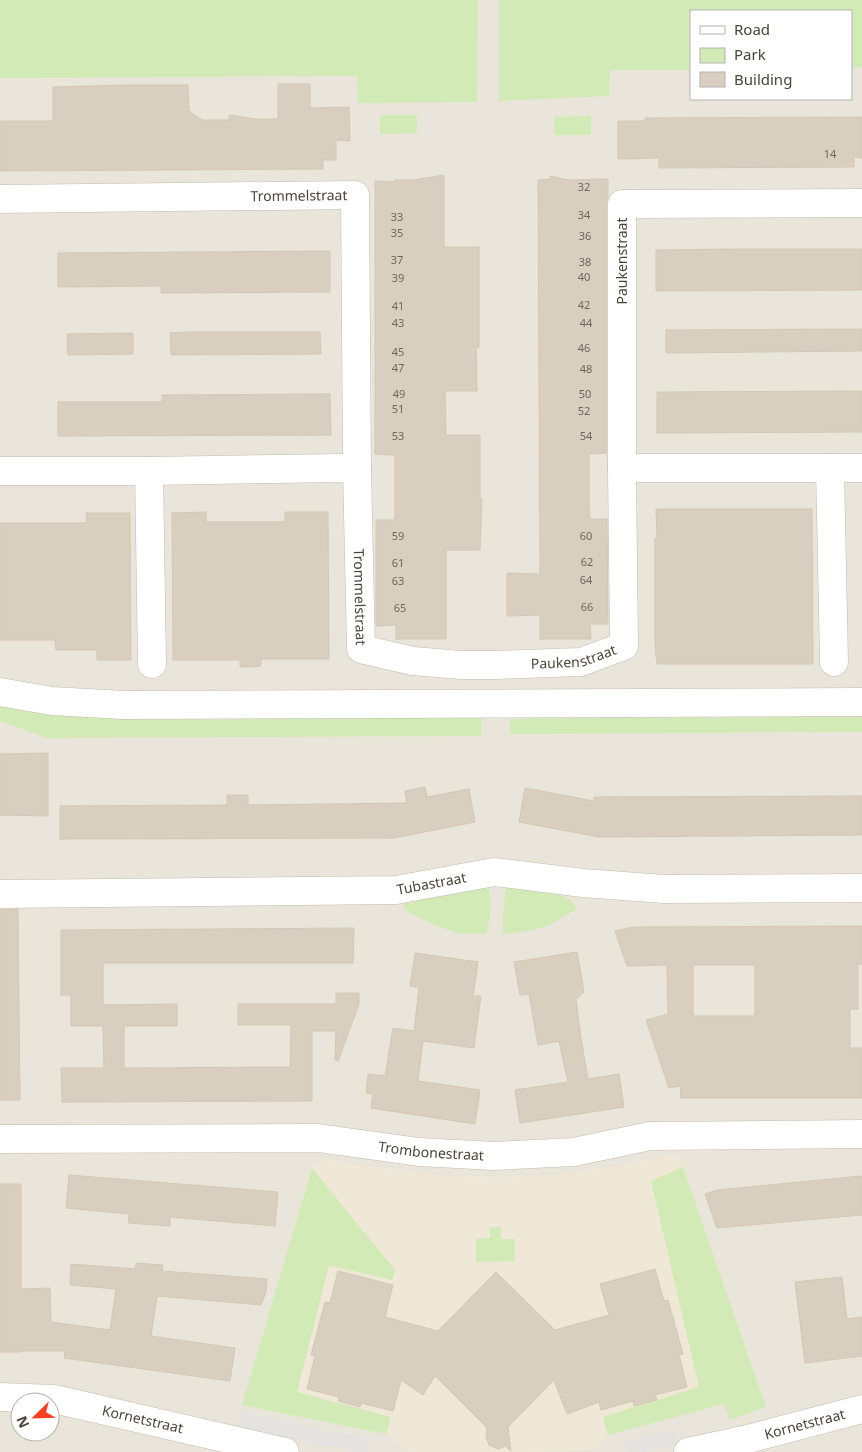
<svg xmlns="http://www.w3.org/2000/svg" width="862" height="1452" viewBox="0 0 862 1452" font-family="'Noto Sans',sans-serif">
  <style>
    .residential { fill: #eae5da; fill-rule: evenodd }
    .education { fill: #efe8d6 }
    .green { fill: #d2eab5 }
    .parking { fill: #e5e3e0 }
    .building { fill: #d8cfc1; stroke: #d3c7b4; fill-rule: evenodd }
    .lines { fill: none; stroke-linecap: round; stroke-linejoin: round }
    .minor-casing { stroke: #c2bbae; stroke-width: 29 }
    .minor { stroke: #fff; stroke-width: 28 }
    .labels { text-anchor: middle; stroke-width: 5; stroke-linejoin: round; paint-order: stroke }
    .number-label { font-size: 11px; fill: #6e675b }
    .street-label { font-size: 14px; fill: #4b4439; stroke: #fff }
  </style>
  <rect width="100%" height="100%" fill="#f6f3ec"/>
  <path class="residential" d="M0,0H862V1452H0ZM691,11H851V99H691ZM20,1402H50V1432H20Z"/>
  <path class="education" d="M666,1156H679L766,1407L730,1420L724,1404L608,1435L596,1449L515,1452H438L407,1451L386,1434L242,1405L312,1168L321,1160L442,1176L501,1178L568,1174L651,1160Z"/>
  <path class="green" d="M0,0H478L477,102L358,103L357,76L0,78Z
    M499,0H862V67L851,68V11H691V70H610L609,96L499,101Z
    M380,115H417V133L380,134Z
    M591,116V135H554V117Z
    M0,706L65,714L142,719L167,718L214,720L308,717L482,718L481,736L47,738L0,721Z
    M778,717H862V732L510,734V719C600,717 689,719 778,717Z
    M488,884C492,897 491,920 486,934C477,933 467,934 458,933C449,931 414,917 407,911C403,908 404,904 404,900Z
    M506,886C521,888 576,890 576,910C567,914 559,920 551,924C536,930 519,933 503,934V915Z
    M683,1167L766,1407L730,1420L724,1404L608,1435L603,1417L699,1387L651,1181Z
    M312,1168L395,1270L392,1280L329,1265L297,1392L391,1417L386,1434L242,1405Z
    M490,1227H501V1239H515V1261L476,1262V1239L490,1238Z"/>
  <path class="parking" d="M240,1412L369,1439L367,1452H358L237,1427Z
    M675,1430L679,1444L643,1452H627L625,1441Z"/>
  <path class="building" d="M278,84H310V108L349,107L350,141L336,140V160H323V169L0,171V121H53V87L125,85H188L189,111L202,120H229V115L255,119H278Z
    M862,117V158L854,157V167L659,168V158L618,159V121H645V118Z
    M444,175V247H479V348H476L477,391H445L446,435H480V498L482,499L480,550H446V639H396V625L376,626V520H395V455L375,454V181L394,182V180H413Z
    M550,176L568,180L608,179V199L606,204V453L589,454V505L590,519H607L608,624H590L591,639H540V615L507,616V573L540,574L538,180L551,179Z
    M738,249H862V288L861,290L656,291V250Z
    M330,251V292L161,293V286L58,287V253Z
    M862,329V351L666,353V330Z
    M189,332H320L321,354L171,355L170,333Z
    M133,333V354L68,355L67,334Z
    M862,391V432L657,433V392Z
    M330,394L331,435L58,436V402H162V395Z
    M656,509H812L813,664H657V658H656L655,642V538H657Z
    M206,512V522H285V512H328L329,659H261V666L250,667H240V660H173L172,513Z
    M86,513H130L131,660H97V650H56L55,640H0V523H87Z
    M48,753V816L0,815V754Z
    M425,787L427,797L469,789L475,822L394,838L60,839V806L227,805V795H248V805L407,803L405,791Z
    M525,788L594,801V797L862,796V835L599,837L519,822Z
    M18,909L20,1100H0V910Z
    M862,926V964H858V1009H850V1048H862V1098H681L680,1086L669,1088L646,1020L668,1014L667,965L627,966L615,931L633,927ZM693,965H755V1016H693Z
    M354,928L353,963H103V1005L177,1004V1026H124V1068L290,1067L291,1025H238V1004H336V993H359V1004L338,1061L335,1060L336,1031H312V1101L62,1102L61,1068H104L103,1026H71V995H61V930Z
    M577,952L584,992L576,999L581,1038L588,1079L619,1074L624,1107L520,1123L515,1090L568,1082L559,1041L538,1045L529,994L520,995L514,962Z
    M415,953L478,962L473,996H481L474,1048L423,1041L418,1081L480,1090L475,1124L371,1108L373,1094L366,1093L368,1074L385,1076L393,1028L414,1031L419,987L410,986Z
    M69,1175L278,1192L275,1226L170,1217V1226L128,1223L129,1214L66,1208Z
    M862,1176V1215L717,1228L705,1194L717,1190Z
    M0,1184H21V1289L50,1288L51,1322L110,1330L116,1289L70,1285L71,1264L135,1269L136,1263L163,1265L162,1271L267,1279L266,1292L261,1305L157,1296L151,1336L235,1348L230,1381L64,1358L65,1351H21V1352H0Z
    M655,1269L664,1301L668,1300L675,1325L683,1354L679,1355L687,1387L655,1395L657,1400L634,1406L633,1401L601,1410L599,1402L567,1414L554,1380L508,1427L511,1451L505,1446L498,1449L489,1445L486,1437L487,1428L435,1376L423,1395L401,1380L393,1411L361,1403L360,1407L338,1401L339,1397L307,1389L315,1356L311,1355L325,1302L330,1303L338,1271L393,1285L385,1317L438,1331L496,1272L555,1330L609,1315L600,1284Z
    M842,1277L847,1319L862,1317V1356L805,1363L795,1282Z"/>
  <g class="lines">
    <defs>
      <g id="minor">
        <path id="s1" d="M0,199L355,195L357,469L342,468L149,471H0"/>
        <path d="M622,468H862"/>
        <path d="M830,468L834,662"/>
        <path id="s2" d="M357,469L361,649L413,661L461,665H495L581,662L624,646L622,468V204L862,203"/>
        <path d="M149,471L152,664"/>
        <path d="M0,692L52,701L124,705L862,702"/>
        <path id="s3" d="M0,894L396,890L494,872L583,883L664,889L862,888"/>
        <path id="s4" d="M0,1139L318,1138L419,1152L494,1156L574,1152L650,1136L862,1134"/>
        <path id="s5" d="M0,1397L54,1399L285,1452"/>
        <path id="s6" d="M688,1452L748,1439L862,1409"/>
      </g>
    </defs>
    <use href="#minor" class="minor-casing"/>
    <use href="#minor" class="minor"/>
  </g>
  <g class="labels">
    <g class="number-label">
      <text x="830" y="158">14</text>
      <text x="584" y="191">32</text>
      <text x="584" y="219">34</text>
      <text x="397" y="221">33</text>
      <text x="397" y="237">35</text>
      <text x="585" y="240">36</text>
      <text x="397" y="264">37</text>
      <text x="585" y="266">38</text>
      <text x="584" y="281">40</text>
      <text x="398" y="282">39</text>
      <text x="584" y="309">42</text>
      <text x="398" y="310">41</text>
      <text x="398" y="327">43</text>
      <text x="586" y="327">44</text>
      <text x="584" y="352">46</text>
      <text x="398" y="356">45</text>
      <text x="398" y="372">47</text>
      <text x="586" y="373">48</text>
      <text x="399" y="398">49</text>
      <text x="585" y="398">50</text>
      <text x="398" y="413">51</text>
      <text x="584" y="415">52</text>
      <text x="398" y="440">53</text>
      <text x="586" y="440">54</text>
      <text x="398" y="540">59</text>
      <text x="586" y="540">60</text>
      <text x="587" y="566">62</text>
      <text x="398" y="567">61</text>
      <text x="586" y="584">64</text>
      <text x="398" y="585">63</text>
      <text x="587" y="611">66</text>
      <text x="400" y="612">65</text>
    </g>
    <g class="street-label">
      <text dy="5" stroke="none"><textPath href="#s1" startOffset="299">Trommelstraat</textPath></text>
      <text transform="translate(622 261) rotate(-90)" y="5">Paukenstraat</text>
      <text dy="5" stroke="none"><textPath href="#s2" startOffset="128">Trommelstraat</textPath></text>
      <text dy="5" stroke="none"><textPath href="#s2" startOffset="395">Paukenstraat</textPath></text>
      <text dy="5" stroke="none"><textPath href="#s3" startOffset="432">Tubastraat</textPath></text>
      <text dy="5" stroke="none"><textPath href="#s4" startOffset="432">Trombonestraat</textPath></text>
      <text dy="5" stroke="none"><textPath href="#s5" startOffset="145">Kornetstraat</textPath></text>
      <text dy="5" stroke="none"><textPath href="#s6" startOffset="120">Kornetstraat</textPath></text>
    </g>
  </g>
  <rect x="690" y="10" width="162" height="90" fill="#ffffff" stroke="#b7b4b0"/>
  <rect x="700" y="26" width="25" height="8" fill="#ffffff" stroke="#b7b4b0"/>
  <text x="734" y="35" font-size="15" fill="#4b4439">Road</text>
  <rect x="700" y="48" width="25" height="15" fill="#d2eab5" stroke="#b7b4b0"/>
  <text x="734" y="60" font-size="15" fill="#4b4439">Park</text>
  <rect x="700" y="72" width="25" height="15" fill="#d8cfc1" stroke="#b7b4b0"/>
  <text x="734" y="85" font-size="15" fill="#4b4439">Building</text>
  <g transform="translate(35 1417) rotate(247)"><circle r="24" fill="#ffffff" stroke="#b7b4b0"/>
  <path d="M0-4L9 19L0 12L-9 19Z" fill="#fc3f1d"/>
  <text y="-8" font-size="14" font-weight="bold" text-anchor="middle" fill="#4b4439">N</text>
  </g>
</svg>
